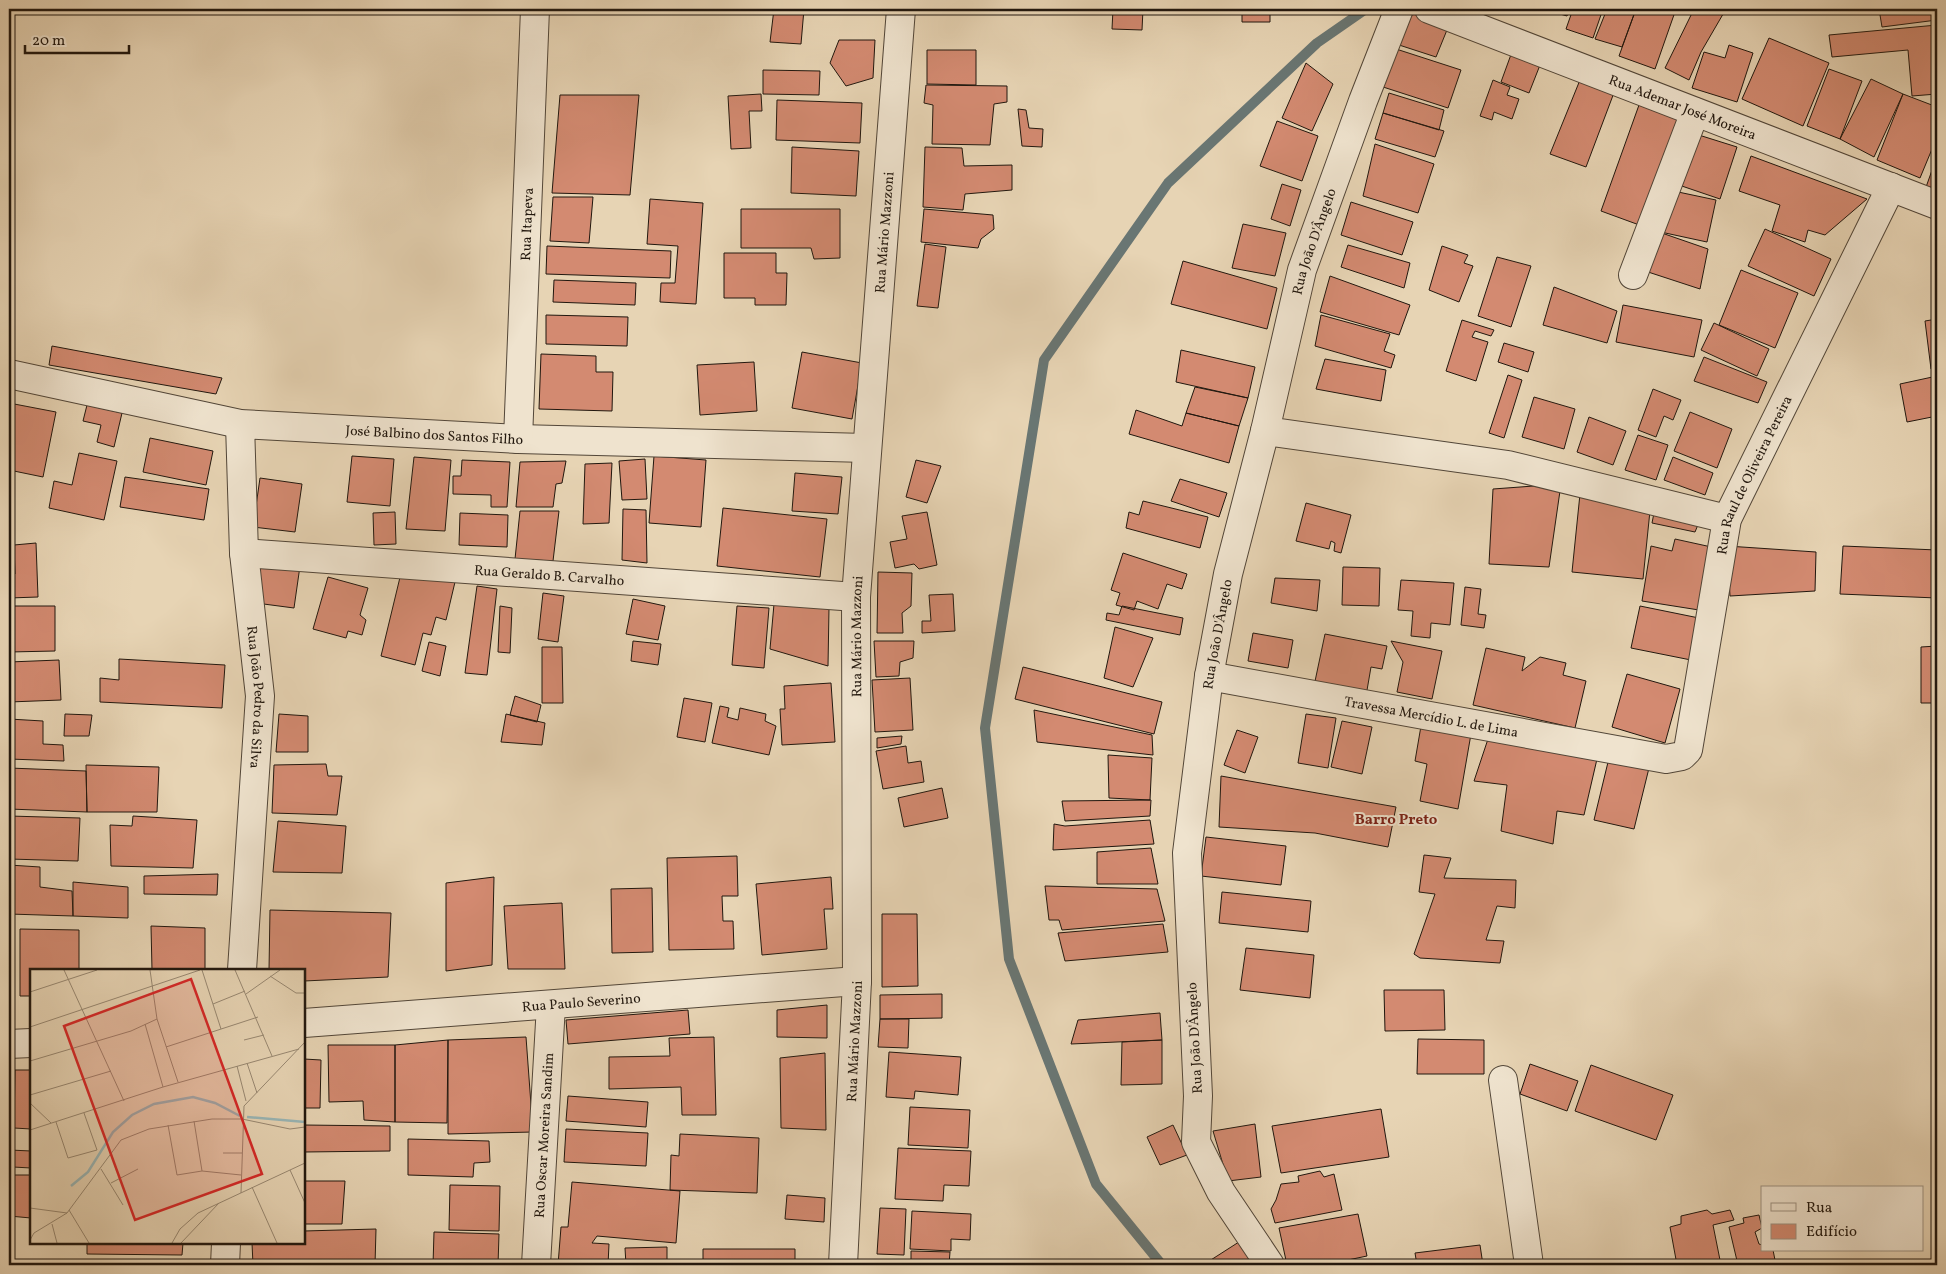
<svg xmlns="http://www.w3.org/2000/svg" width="1946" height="1274" viewBox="0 0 1946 1274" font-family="Vollkorn,serif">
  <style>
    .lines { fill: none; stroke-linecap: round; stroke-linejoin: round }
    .stream { stroke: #697673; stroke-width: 10 }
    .building { fill: #d38a71; stroke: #21170e }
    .minor-casing { stroke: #524638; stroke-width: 30 }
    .tertiary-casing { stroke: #524638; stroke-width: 30 }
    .minor { stroke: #efe3ce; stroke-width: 28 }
    .tertiary { stroke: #efe3ce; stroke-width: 28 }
    .labels { text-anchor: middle; stroke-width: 4; stroke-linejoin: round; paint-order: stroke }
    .street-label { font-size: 14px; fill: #21170e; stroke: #efe3ce }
    .neighbourhood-label { font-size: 15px; font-weight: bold; fill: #7a1f14; stroke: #efe3ce }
    .inset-river { fill: none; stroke: #99b6b6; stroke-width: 2.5 }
    .inset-road { fill: none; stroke: #988872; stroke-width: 1 }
    .view { fill: #d62828; fill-opacity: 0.15; stroke: #d62828; stroke-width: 2.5 }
    .inset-edge { fill: none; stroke: #21170e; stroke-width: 2.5 }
  </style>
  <rect width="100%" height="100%" fill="#e7d4b4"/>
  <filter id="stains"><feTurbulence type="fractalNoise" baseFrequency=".004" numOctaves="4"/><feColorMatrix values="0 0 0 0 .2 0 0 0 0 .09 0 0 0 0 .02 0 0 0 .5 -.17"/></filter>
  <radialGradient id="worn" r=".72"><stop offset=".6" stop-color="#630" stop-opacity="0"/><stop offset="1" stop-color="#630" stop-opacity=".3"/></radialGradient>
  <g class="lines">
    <path class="stream" d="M1162,1265L1096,1184L1009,959L985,728L1044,360L1168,183L1317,43L1366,9"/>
  </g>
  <path class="building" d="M774,9H804L801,44L770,42Z
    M1113,9H1143L1142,30L1112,29Z
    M1242,9H1270V22H1242Z
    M1409,9L1449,25L1436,57L1396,44Z
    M1543,9H1570L1567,16Z
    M1573,9H1603L1593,38L1566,29Z
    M1607,9H1636L1622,47L1595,39Z
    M1636,9H1676L1655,69L1619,56Z
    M1694,9H1726L1701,52L1689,80L1665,68Z
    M1879,9H1937V20L1882,27Z
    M1937,25V94L1912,96L1908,50L1832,57L1829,35Z
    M1769,38L1829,63L1803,126L1742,99Z
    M839,40H875L873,78L846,86L830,63Z
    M1729,45L1753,53L1737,102L1692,88L1704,52L1725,58Z
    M1393,48L1461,70L1448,108L1380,86Z
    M1513,49L1542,60L1529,93L1501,82Z
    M927,50H976V85L927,84Z
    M1306,63L1333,84L1312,131L1282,118Z
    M1829,69L1862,81L1840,139L1807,126Z
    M763,70L820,71L819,95L763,94Z
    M1582,75L1615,90L1586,167L1550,154Z
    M1871,79L1903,94L1874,157L1840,139Z
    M1493,80L1510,87L1507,95L1519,99L1512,119L1494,112L1492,120L1480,116Z
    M926,85L1007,86V102L994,104L990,145L932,144L933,105L924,103Z
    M1389,93L1444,110L1439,130L1383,113Z
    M761,94L762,111H749L751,148L731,149L728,96Z
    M1903,94L1937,107V137L1920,178L1877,160Z
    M560,95H639L630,195L552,193Z
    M777,100L862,103L860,143L776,140Z
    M1639,105L1679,120L1642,226L1601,211Z
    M1018,109L1026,110L1029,128L1043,129L1042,147L1022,146Z
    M1383,113L1444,131L1435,157L1375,139Z
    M1277,121L1318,136L1302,181L1260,166Z
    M1686,131L1737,147L1720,199L1670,182Z
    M1375,144L1434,164L1418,213L1363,196Z
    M792,147L859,151L856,196L791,193Z
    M925,147L962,148L964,166L1012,165V190L965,194L963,210L923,207Z
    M1751,156L1867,199L1825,235L1808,230L1805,242L1772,231L1780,205L1739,191Z
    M1937,156V195L1925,190Z
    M1282,184L1301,190L1290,226L1271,219Z
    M1664,189L1716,200L1707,242L1656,231Z
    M553,197H593L589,243L550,241Z
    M650,199L703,203L696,304L660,302L661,283H675L678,246L647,244Z
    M1351,202L1413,222L1402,255L1341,235Z
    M741,209H840V258L814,259L811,248H741Z
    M924,209L993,215L994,229L981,239L978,248L921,242Z
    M1243,224L1286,233L1275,276L1232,268Z
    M1765,229L1831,259L1814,296L1748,266Z
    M1656,231L1708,249L1700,289L1642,270Z
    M925,244L946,247L938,308L917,306Z
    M1348,245L1410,263L1404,288L1341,267Z
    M547,246L671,251L670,278L546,274Z
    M1442,246L1468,255L1464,263L1473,266L1459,302L1429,290Z
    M724,253H776V273H787L786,305H755V298H724Z
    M1497,257L1531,266L1511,327L1478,316Z
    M1183,261L1277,288L1267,329L1171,304Z
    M1741,270L1798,293L1775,348L1719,325Z
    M1330,276L1410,305L1399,335L1320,312Z
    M554,280L636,283L635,305L553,302Z
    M1554,287L1617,311L1607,343L1543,325Z
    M1623,305L1702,320L1694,357L1616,342Z
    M546,315L628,317L627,346L546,344Z
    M1321,315L1390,334L1384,351L1395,355L1391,368L1315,346Z
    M1937,319V368L1931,369L1925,321Z
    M1462,320L1494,330L1491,336L1475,331L1472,337L1488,342L1476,381L1446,371Z
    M1714,323L1769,349L1757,376L1701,350Z
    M1504,343L1534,352L1528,372L1498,362Z
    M52,346L222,378L216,394L49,365Z
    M1181,350L1255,367L1248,398L1176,382Z
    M802,352L862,363L852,419L792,408Z
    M541,354L596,356V372H613L612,411L539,409Z
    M1704,357L1767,382L1758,403L1694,381Z
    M1325,359L1386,370L1381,401L1316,389Z
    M754,362L757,411L700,415L697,365Z
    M1508,375L1522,380L1504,438L1489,433Z
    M1937,376V416L1907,422L1900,384Z
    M1195,387L1248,398L1239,426L1186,413Z
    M1653,389L1681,400L1673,420L1664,416L1656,437L1638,430Z
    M1534,397L1575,409L1564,449L1522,437Z
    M9,403L56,412L43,477L9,470Z
    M87,405L122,413L114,447L97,442L101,425L83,421Z
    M1136,410L1182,426L1186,413L1239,426L1229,463L1129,434Z
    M1690,412L1732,429L1717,468L1674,451Z
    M1589,417L1626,431L1613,465L1577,452Z
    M1638,435L1668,445L1656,480L1625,470Z
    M150,438L213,451L206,485L143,472Z
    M79,453L117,461L104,520L49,508L54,481L72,485Z
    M352,456L394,459L390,506L347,502Z
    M654,456L706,460L701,527L649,523Z
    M414,457L451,460L445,531L406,529Z
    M1673,457L1713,473L1705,495L1664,480Z
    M645,459L647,499L622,500L619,461Z
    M462,460L510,462L507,507H491V495L453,494V476H461Z
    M916,460L941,466L927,503L906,497Z
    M566,461L562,483L556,484L553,507H516L520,462Z
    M612,463L609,523L583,524L585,464Z
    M1937,468V514L1932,513Z
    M795,473L842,477L838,514L792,511Z
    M125,477L209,489L204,520L120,507Z
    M260,478L302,484L295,532L253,527Z
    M1180,479L1227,493L1219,517L1171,501Z
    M1561,484L1549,567L1489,564L1493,489Z
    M1580,494L1651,501L1643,579L1572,572Z
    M1143,501L1208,517L1200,548L1126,528L1129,512L1139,515Z
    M1306,503L1351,515L1341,553L1334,551L1335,543L1331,541L1329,549L1296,541Z
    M1656,503L1702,515L1695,532L1652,523Z
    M723,508L827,519L820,577L717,566Z
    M623,509L646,510L647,563L622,560Z
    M520,511H559L553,561L515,559Z
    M395,512L396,544L374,545L373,513Z
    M927,512L937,565L919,569L914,564L895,568L890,542L907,539L902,516Z
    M460,513L508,515L507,547L459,545Z
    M1675,539L1716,548L1699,610L1642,601L1651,546L1672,551Z
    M36,543L38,597L9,598V574H15L14,545Z
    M1727,546L1816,552L1815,591L1730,596Z
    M1843,546L1937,550V598L1840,594Z
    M1123,553L1187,574L1182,589L1167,584L1158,609L1137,601L1134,610L1116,605L1120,593L1111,590Z
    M261,563L300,566L294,608L256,603Z
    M1343,567L1380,568L1379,606L1342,605Z
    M402,569L455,582L446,620L436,617L431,635L423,633L415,665L381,656Z
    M878,572L912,573L911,606L902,613L903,633H877Z
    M328,577L368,588L360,615L366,620L362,635L348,631L346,638L313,629Z
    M1275,578L1320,580L1317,611L1271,603Z
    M1401,580L1454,583L1450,625L1431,623L1430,638L1411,636L1413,611L1398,610Z
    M477,586L497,589L487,675L465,673Z
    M1465,587L1481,589L1478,614L1486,615L1484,628L1461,625Z
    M543,593L564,596L558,642L538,639Z
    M953,594L955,631L922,633V621H931L929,595Z
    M633,599L665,606L658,640L626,634Z
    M774,604L829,608L828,666L770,649Z
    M9,606H55V651L9,652Z
    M500,606L512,608L510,653L498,652Z
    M737,606L769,608L764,668L732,665Z
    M1122,606L1183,618L1180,635L1106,620L1107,613L1119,615Z
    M1640,606L1699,618L1691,660L1631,648Z
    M1115,627L1153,638L1133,687L1104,678Z
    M1253,633L1293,640L1288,668L1248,661Z
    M1325,634L1387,646L1382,669L1371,667L1366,696L1314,686Z
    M633,641L661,644L658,665L631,661Z
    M874,641H914L913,658L900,662L899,676L876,677Z
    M1391,641L1442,651L1432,699L1397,692L1403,662Z
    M429,642L446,646L440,676L422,671Z
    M1937,646V703H1921V647Z
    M542,647H562L563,703H542Z
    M1486,648L1525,657L1522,671L1540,657L1566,663L1563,675L1586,681L1575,728L1473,705Z
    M119,659L225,665L222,708L100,702V678L119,680Z
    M59,660L61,700L9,702V662Z
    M1023,667L1162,702L1154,734L1015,699Z
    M1627,674L1680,689L1665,743L1612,727Z
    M910,678L913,730L875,732L872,680Z
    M831,683L835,742L782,745L780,709H785L784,686Z
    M515,696L541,705L537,722L510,715Z
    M684,698L712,703L705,742L677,737Z
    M720,706L729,708L727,717L738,720L740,708L766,714L765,721L776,726L769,755L712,743Z
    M1034,710L1152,735L1153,755L1037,742Z
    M65,714L92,715L89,736H64Z
    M279,714L308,716V752H276Z
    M506,714L545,723L542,745L501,742Z
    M1306,714L1336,718L1328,768L1298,763Z
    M9,719L43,721V744L63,745L64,761L9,759Z
    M1342,721L1372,727L1362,774L1331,767Z
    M1421,726L1471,734L1458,809L1420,801L1427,764L1415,761Z
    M1237,730L1258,737L1245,773L1224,765Z
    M902,736L901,744L877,748V738Z
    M1489,736L1597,759L1584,815L1557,811L1553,844L1501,831L1507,785L1474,781Z
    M906,746L908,763L921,761L924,782L883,789L876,751Z
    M1108,755L1152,758L1150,800L1109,798Z
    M1609,758L1649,768L1634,829L1594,820Z
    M326,764L328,776H342L337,815L272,813L274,765Z
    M86,765L159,767L157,812H87Z
    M9,768L86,771L87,812L9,809Z
    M1221,776L1396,807L1388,847L1315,833L1219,827Z
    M942,788L948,818L904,827L898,798Z
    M1151,800L1150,816L1065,821L1062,801Z
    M9,816L80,818L78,861L9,859Z
    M133,816L197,820L193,868L111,866L110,825L132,826Z
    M1150,820L1154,844L1053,850L1054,824L1065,826Z
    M278,821L346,826L342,873L273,872Z
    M1206,837L1286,846L1281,885L1201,876Z
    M1151,848L1158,884H1097V852Z
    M1424,855L1451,858L1444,878L1516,880L1515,908L1497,906L1486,940L1504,941L1500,963L1420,958L1414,954L1435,894L1419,892Z
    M737,856L738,896H722L723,921H733L734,949L669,950L667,858Z
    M9,865L40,867V887L72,891L73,916L9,914Z
    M218,874L217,895L144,894V876Z
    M494,877L492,965L446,971V883Z
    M831,877L833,909H824L827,949L762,955L756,884Z
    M73,882L128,887V918L73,916Z
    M1045,886L1157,889L1165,921L1062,930L1059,920H1049Z
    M652,888L653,952L612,953L611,889Z
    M1222,892L1311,901L1308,932L1219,923Z
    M562,903L565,969H508L504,906Z
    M270,910L391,913L388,977L304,981V970H269Z
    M882,914H917L918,986L882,987Z
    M1163,924L1168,952L1065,961L1058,933Z
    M151,926L205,928V970H152Z
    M20,929L79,930V970H31V996H20Z
    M1246,948L1314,955L1310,998L1240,990Z
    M1384,990H1444L1445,1030L1385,1031Z
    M942,994V1018L880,1019V995Z
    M827,1005V1038L777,1037V1010Z
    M688,1010L690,1034L568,1044L566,1020Z
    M1160,1013L1162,1040L1071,1044L1078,1020Z
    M880,1019H909L908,1048L878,1047Z
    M526,1037L533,1132L448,1134V1040Z
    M714,1037L716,1115H682L681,1087L609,1089V1057L670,1056L669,1038Z
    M1418,1039L1484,1040V1074H1417Z
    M448,1040L447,1123L395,1122V1045Z
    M1162,1040V1084L1121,1085L1122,1042Z
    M328,1045H395V1122L364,1120L363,1101L329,1102Z
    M889,1052L961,1057L958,1095L915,1091L914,1099L886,1097Z
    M825,1053L826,1130L781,1128L780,1058Z
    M304,1059L321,1060L320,1108H304Z
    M1530,1064L1578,1081L1567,1111L1520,1094Z
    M1591,1065L1673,1095L1656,1140L1575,1111Z
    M15,1070H31V1129L14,1128Z
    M568,1096L648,1102L646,1127L566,1121Z
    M910,1107L970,1110L968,1148L908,1145Z
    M1381,1109L1389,1157L1281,1173L1272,1126Z
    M1255,1124L1261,1177L1228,1181L1213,1131Z
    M304,1125L390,1126V1151L304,1152Z
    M1173,1125L1187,1155L1160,1165L1147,1137Z
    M566,1129L648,1133L646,1166L564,1162Z
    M680,1134L759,1138L757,1193L670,1190L671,1155L679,1156Z
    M408,1139L489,1141L490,1162L474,1163L473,1177L408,1175Z
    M898,1148L971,1151L969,1186L944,1185L943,1201L895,1199Z
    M10,1150L31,1151V1168L13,1167Z
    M1320,1171L1324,1177L1334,1174L1342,1210L1275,1223L1271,1209L1276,1200L1281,1184L1299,1182L1298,1176Z
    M9,1175H31V1218L9,1216Z
    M304,1181H345L342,1224H304Z
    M572,1182L680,1191L676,1243L597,1236L592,1243L609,1244L608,1265H558L561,1227H568Z
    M450,1185L500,1186L499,1231L449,1230Z
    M787,1195L825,1198L824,1222L785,1219Z
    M880,1208L906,1209L904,1255L877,1254Z
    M1707,1210L1712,1214L1730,1210L1734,1220L1713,1225L1721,1265H1677L1670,1227L1681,1224V1216Z
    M912,1211L971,1214L970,1240L951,1239V1251L910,1249Z
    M1358,1214L1367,1256L1324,1265H1287L1279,1228Z
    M1759,1215L1762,1228L1755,1232L1759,1244L1762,1245V1250H1773L1776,1265H1738L1729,1227L1744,1223L1743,1218Z
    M376,1229L375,1265H253L252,1243H304V1231Z
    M434,1232L499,1234L498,1265H433Z
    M1242,1240L1257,1265H1203Z
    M87,1243H183L182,1255L87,1254Z
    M1480,1245L1483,1265H1417L1415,1253Z
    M667,1247V1265H626L625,1248Z
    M703,1249H795V1265H703Z
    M911,1251L950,1252L949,1265H880L881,1260L911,1261Z
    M1374,1261L1375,1265H1356Z"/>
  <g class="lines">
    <defs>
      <g id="minor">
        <path d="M1633,275L1695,112"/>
        <path id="s1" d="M9,374L240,424L518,439L866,448"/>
        <path id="s2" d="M240,424L244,553L260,696L242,970"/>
        <path d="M1265,431L1508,465L1727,519"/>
        <path id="s3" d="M518,439L535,9"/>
        <path id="s4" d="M244,553L856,597"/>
        <path id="s5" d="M1209,676L1666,759L1682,756L1688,750L1727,519L1891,187"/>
        <path d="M1503,1080L1529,1265"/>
        <path d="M225,1265L226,1243"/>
        <path id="s6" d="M536,1265L551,1005"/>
      </g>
      <g id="tertiary">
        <path id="s7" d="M1429,9L1937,205"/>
        <path id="s8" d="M304,1023L857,981"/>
        <path d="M9,1044L31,1043"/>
        <path id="s9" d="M843,1265L857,981L856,597L901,9"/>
        <path id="s10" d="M1270,1265L1221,1192L1196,1142L1198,1096L1187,853L1209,676L1228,574L1265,431L1302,270L1363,101L1399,9"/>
      </g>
    </defs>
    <use href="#minor" class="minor-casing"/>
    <use href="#tertiary" class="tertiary-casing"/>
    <use href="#minor" class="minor"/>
    <use href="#tertiary" class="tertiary"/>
  </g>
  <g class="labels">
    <g class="street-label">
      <text dy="5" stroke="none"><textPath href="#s7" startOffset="272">Rua Ademar José Moreira</textPath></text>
      <text dy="5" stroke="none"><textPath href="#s3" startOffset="215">Rua Itapeva</textPath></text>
      <text dy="5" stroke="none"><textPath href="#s9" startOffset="1034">Rua Mário Mazzoni</textPath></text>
      <text dy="5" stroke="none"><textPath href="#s10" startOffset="1059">Rua João D'Ângelo</textPath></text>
      <text dy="5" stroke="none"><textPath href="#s1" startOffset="431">José Balbino dos Santos Filho</textPath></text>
      <text dy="5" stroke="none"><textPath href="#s5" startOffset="774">Rua Raul de Oliveira Pereira</textPath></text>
      <text dy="5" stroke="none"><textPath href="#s4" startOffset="306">Rua Geraldo B. Carvalho</textPath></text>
      <text dy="5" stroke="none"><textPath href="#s10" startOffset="654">Rua João D'Ângelo</textPath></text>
      <text dy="5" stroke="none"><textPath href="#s9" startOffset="629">Rua Mário Mazzoni</textPath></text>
      <text dy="5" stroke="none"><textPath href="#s2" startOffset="274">Rua João Pedro da Silva</textPath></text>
      <text dy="5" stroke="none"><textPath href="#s5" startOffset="226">Travessa Mercídio L. de Lima</textPath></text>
      <text dy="5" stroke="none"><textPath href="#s8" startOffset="278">Rua Paulo Severino</textPath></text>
      <text transform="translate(1194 1038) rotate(-93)" y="5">Rua João D'Ângelo</text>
      <text dy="5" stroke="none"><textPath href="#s9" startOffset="224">Rua Mário Mazzoni</textPath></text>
      <text dy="5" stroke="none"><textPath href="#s6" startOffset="130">Rua Oscar Moreira Sandim</textPath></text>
    </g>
    <g class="neighbourhood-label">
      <text x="1396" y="824">Barro Preto</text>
    </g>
  </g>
  <g transform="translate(30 969)">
    <rect width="275" height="275" fill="#e7d4b4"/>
    <path class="inset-river" d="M217,148L275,153M41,217L58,203L83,163L102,146L124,135L163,128L185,134L210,147"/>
    <path class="inset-road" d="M34,1L94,132M120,1L127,50L148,113M172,1L191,60M205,1L242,87M240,7L266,24H275M0,23L67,1M216,25L250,1M183,35L215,22M115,55L133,118M0,58L170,1M214,71L234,66M136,78L228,48M0,92L101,62L127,50M217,94L227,124M207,97L216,132M0,126L81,102M0,134L21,154M54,144L67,181M164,152L172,202M26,153L38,189L67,181M138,156L147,206L172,202L211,206M0,161L133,118L269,80M193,184H212M71,200L93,236M260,201L275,234M81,214L108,200M222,218L247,274M211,224L214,137L275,73M0,239L37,244M39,241L59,274M22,255L27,274M0,271L4,264L37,244L91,171L119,160L182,150H212L260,160L275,158M142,274L150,260L168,244L275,194M151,274L189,234"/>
    <path class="view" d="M161,10L232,205L105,251L34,57Z"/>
    <rect width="275" height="275" class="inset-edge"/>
  </g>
  <rect width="1946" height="1274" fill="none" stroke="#e7d4b4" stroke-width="30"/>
  <rect x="10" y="10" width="1926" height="1254" fill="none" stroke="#21170e" stroke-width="2.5"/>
  <rect x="15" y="15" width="1916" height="1244" fill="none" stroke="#21170e"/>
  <rect x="1761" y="1186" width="162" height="65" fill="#efe3ce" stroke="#9d9181"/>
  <rect x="1771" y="1203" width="25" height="8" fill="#efe3ce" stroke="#9d9181"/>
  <text x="1806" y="1212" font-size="15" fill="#21170e">Rua</text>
  <rect x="1771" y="1224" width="25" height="15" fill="#d38a71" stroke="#9d9181"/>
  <text x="1806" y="1236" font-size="15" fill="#21170e">Edifício</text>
  <path d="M25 45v8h104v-8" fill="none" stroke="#21170e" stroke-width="2.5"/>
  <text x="32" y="45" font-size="15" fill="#21170e" stroke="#efe3ce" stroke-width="4" paint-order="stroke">20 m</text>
  <rect width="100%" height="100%" filter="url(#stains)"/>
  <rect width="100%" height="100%" fill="url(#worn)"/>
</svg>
